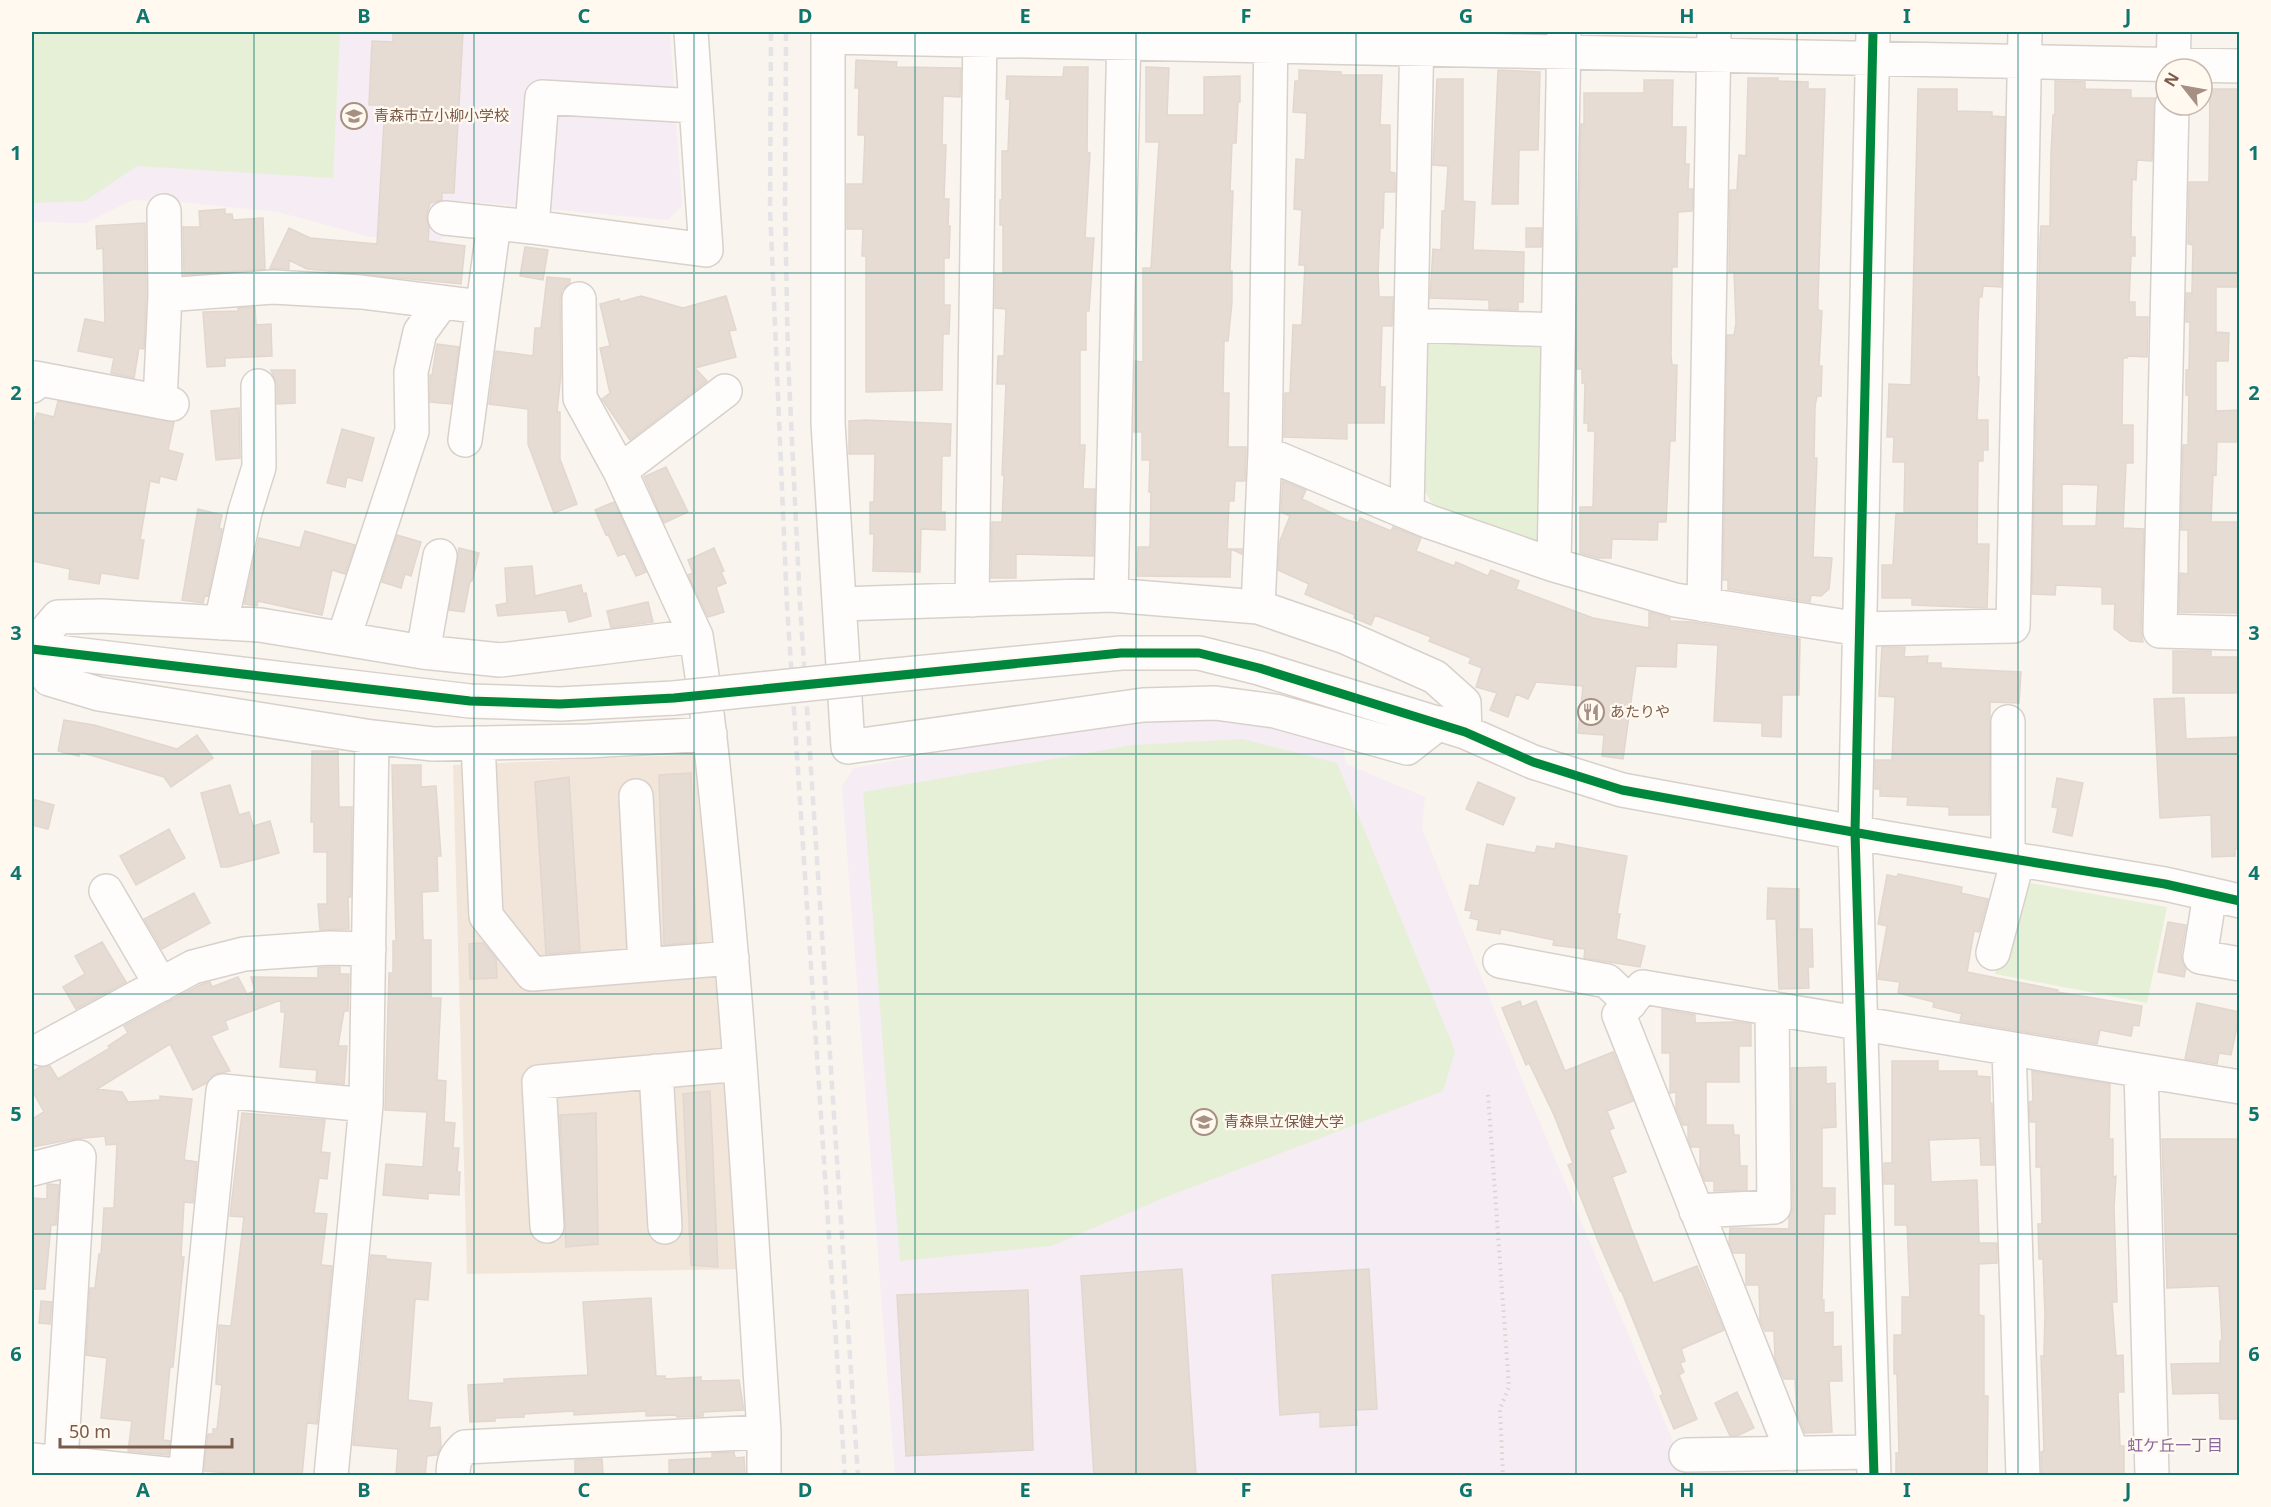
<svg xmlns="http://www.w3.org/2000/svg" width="2271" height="1507" viewBox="0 0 2271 1507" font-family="'Noto Sans','Noto Sans JP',sans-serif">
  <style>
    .residential { fill: #f2e6da }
    .education { fill: #f5ecf4 }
    .green { fill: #e6f0d7 }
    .building { fill: #e6dcd4; stroke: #e2d7cf; stroke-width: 1.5; fill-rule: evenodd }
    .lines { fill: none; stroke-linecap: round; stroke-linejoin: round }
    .minor-casing { stroke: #d8d1cb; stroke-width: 36 }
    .path { stroke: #dbd3ce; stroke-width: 4; stroke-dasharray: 1.5 4.5; stroke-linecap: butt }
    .minor { stroke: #fefdfc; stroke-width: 33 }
    .rail { stroke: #e5e3e5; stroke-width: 4.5; stroke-dasharray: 9 6; stroke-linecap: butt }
    .minor-bridge-casing { stroke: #d8d1cb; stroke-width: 36; stroke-linecap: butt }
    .minor-bridge { stroke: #fefdfc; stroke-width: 33 }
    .cycleway-casing { stroke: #fff9f0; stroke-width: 13 }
    .cycleway { stroke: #00873e; stroke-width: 9 }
    .grid { fill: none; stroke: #0f766e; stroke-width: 1.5; stroke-opacity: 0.55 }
    .labels { text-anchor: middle; stroke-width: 4.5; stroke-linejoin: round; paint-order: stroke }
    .poi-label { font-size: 15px; fill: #7a5a4a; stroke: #fff9f0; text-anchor: start }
    .neighbourhood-label { font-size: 16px; fill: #89669d; stroke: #fff9f0 }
    .neatline { fill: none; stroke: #0f766e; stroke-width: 2 }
    .grid-label { font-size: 20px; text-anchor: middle; font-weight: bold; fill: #0f766e }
  </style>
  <rect width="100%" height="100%" fill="#f9f4ed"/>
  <path class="residential" d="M701,754L743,1269L467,1274L453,765Z"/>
  <path class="education" d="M32,32H670L682,206L668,220L463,201L458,234L446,235L433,245L367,236L278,212L182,202L133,200L85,223L32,222Z
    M1169,718H1221L1342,742L1346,764L1425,797L1422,828L1522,1080L1687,1475H895L842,786L854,768L1090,726Z"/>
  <path class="green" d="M32,32H340L333,178L137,166L85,201L32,203Z
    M1427,338L1545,339L1543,536L1533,544L1433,505L1424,490Z
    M1243,739L1337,763L1455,1051L1443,1091L1166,1197L1051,1246L900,1261L863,792L1133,745Z
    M2019,881L2167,907L2147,1003L1995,974Z"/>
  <path class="building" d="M393,32H463L454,193H442V200L430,203L426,217L429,227L428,241L465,246L461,284L307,269L289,260V269L270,268L289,228L310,238L377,244L385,105H369L372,41L393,42Z
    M856,60L897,62L896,67L961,68L960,97L943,96L942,145H946L944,199H949L948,226H950L949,258H944V305H950L949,334H943L942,390L866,392V256H862L863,229H847V184H863L865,135H858L859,88H855Z
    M1064,67H1088L1087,152L1090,153L1085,238H1094L1089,311H1086V350H1080V445H1085L1083,489H1095L1093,556L1016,554V578H991L992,522H1002L1004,475H1002L1006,384H997L998,356H1004L1006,309L995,308V274H1003V225H1000V200H1002V151H1008L1010,99H1006L1007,76L1063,77Z
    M1146,67L1169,68L1167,115H1204V77L1240,76V102H1238L1236,143H1232L1230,191H1233L1230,271H1232V302L1228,341H1224L1223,393H1229L1228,447H1246V452L1245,481H1235L1234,501H1229L1227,549H1242V554L1231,549L1230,577L1137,576L1138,547H1150L1151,492H1149L1150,460H1142V432H1134L1135,361L1143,362V268H1151L1159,142H1146Z
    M1299,70L1341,72V75H1382L1380,125H1390V172L1395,173V192H1384L1383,228H1380L1378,273L1379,297H1393L1392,326H1382L1380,387H1385L1384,423H1347V439L1284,437L1285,393H1290L1293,325H1302L1305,265H1299L1302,210L1294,209L1296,159L1305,160L1307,113L1293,112L1295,81H1299Z
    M1498,70L1540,72L1538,150H1519L1518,204H1492Z
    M1748,78H1778V81L1808,82V89H1825L1818,299V310L1822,311L1819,366H1822L1821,396H1817L1815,406L1814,458H1817L1813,557L1832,558L1829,589L1821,596L1811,595L1810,602L1728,589V580H1723L1727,335H1734L1736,323L1734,272H1729L1730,190H1737L1739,155L1746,156Z
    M1437,79H1463V201L1475,202L1473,250L1524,252L1523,302H1518V310L1489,309V300L1430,298L1433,249L1441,250L1442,211H1445L1448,166L1433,165Z
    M1644,80H1673L1672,127H1686L1685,164H1689L1688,189H1693L1692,211L1678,212L1677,267H1672L1671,355L1672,365H1677L1675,441H1670L1666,522H1658L1657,540L1612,539L1611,558H1598L1580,553V507H1593L1595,431H1588V423H1584L1585,383H1582V369H1576L1581,124H1584V93H1644Z
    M2055,81L2085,82V89L2131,90V98H2155L2152,161L2137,160L2136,180L2132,179L2131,237H2135V256H2131L2129,302H2135V317H2148L2147,357L2127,356V358H2123L2122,425H2133V463H2126L2123,528L2144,529L2141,631L2143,642L2130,641L2114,629L2115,604H2102V587L2056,585L2055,595L2032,594L2040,241L2041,226H2050L2051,153L2053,115H2055ZM2062,484L2098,485L2096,526H2062Z
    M1918,89H1957V111L1992,112V116L2005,117L2001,287L1983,286L1982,297H1979L1978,321L1977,377H1979L1977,420H1988V450H1983V461H1978L1977,544H1989L1987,608L1912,605V598H1882V565H1893L1896,513L1904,514L1905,462H1893L1894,437H1887L1889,384L1911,385Z
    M2210,89H2240V287H2216V332L2229,333L2228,361H2216V411L2240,410V442H2217L2216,475L2213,474L2211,522H2240V613L2179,612L2180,573L2188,574V530H2181L2183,445H2188L2189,395H2186V370H2189L2190,322H2186V293H2192L2193,245L2188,244L2189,182H2209Z
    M225,209V214H232L233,220L263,218L265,269L184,275L183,227H200L199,211Z
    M145,223L146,295L144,349L139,348L134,378L111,373L114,358L78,351L85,319L105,323L103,248L97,249L96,226Z
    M1526,228H1542L1541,247H1526Z
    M525,247L548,250L543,280L520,276Z
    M547,277L570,279V283L562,290L560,299L561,374L557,412H560V459L577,504L554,513L528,444V409L489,404L496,351L533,356L535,328H541Z
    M641,296L683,308L726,296L736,330L729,331L736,357L695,368L707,381L630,440L602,399L610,393L600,348L610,346L600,304L619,299L620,302Z
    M255,307L256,325L271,324L272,356L225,358V366L207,367L203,312L238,311V308Z
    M437,344L459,347L451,404L430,402V375H432Z
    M271,370H295V403L277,404V385Z
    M58,401L174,422L168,450L183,454L176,480L160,476L159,483L150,481L140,540H144L138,579L101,573L99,584L69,579L70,569L32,561V433L37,413L54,417Z
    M239,408L240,458L216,460L211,411Z
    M866,420L951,424L950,456H942L941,512H945V530L921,529L920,572L873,571L874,534H870V502H874L875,454H849V421Z
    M342,429L374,438L362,481L347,477L345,487L327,483Z
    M666,467L688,512L664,523L644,477Z
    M1283,481L1306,490L1302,499L1347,520L1358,523L1360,518L1391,531L1393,527L1421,538L1416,551L1454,566L1456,562L1488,576L1491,570L1519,581L1516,589L1593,618L1649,628V612L1670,618V621L1692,622L1800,639L1799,695H1782L1781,737L1762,736V723L1714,721L1718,645L1677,643L1676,667L1636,666L1623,759L1602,756L1604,735L1578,733L1583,686L1536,682L1528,699L1516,694L1508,717L1490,710L1497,693L1476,687L1482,668L1469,663L1471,658L1429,641L1431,637L1375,615L1371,625L1354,618L1355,615L1305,594L1309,584L1278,570L1280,541L1290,516L1281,512Z
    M614,502L646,572L636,576L625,553L618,556L608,534L606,535L595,510Z
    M198,509L222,515L219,528L222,529L208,596L205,595L203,603L182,600Z
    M305,531L355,545L345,574L332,570L322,615L258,601L257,606L244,604L259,538L300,548Z
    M397,535L421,542L411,576L405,574L401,588L382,582Z
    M459,548L479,553L472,581H470L464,612L449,610Z
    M714,548L724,571L721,572L726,583L716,587L724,612L708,617L688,575L693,573L688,560Z
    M532,566L535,596L581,585L583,594L586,593L591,616L569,622L566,610L498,616L496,605L507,603L505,568Z
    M648,602L653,622L611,628L607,611Z
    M1882,647H1905L1904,657L1928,656L1927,663H1941V668L2021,672L2019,703L1990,702L1989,815H1949V807L1907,805L1908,797L1880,796V789H1875V760H1892L1895,697L1879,696Z
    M2173,651H2211V657H2240V693H2173Z
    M2184,698L2186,739L2239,737L2240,849H2235V856L2212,857L2211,815L2160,818L2154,699Z
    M64,720L94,725L177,749L197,735L213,758L171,787L164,777L80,752L79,756L58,751Z
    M312,751H338L339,807H352L351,897H348L349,929L320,930L318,904H327V852H314V822H311Z
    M392,765H421V787L436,786L441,856H437L438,891L422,892L423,940H431V998H441L437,1080L446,1081L444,1122L455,1123L453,1148H459L457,1172H460L459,1195L428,1193V1199L383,1195L386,1164L423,1167L427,1112L385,1110L389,973H393V941H396Z
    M691,773L696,942L664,945L659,775Z
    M569,777L580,951L546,954L535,782Z
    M2057,778L2083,783L2072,836L2053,832L2058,808L2052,807Z
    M1478,782L1515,798L1503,825L1466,809Z
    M230,785L239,815L249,812L253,826L270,821L279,853L228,867H221L201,793Z
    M32,799L54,805L48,829L32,825Z
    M169,829L185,858L136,885L120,856Z
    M1556,843L1627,856L1617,914H1620L1616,939L1645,946L1640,967L1584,958L1585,949L1553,945L1554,940L1501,929L1500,934L1477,930L1479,920L1470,918L1472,911L1465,910L1470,885L1479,886L1487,844L1535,853L1537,846L1555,849Z
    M1898,874L1962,887L1961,893L1988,899L1979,932L1974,931L1967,972L2058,990L2057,992L2142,1006L2139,1026L2133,1025L2131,1036L2100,1030L2097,1044L1960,1021L1962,1014L1933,1007L1934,1002L1898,993L1900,982L1878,979V976L1887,926L1878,924L1887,875L1897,877Z
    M1768,888L1799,889V929H1812L1813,967H1808L1809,988L1779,989L1776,919H1767Z
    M194,893L210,923L162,949L144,919Z
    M2168,922L2186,925L2181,954L2182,963L2186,968L2184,977L2158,972Z
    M102,942L126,982L76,1009L63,987L85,974L75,956Z
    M483,943L496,959L497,978L470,979L469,944Z
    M329,967H340V974H349L348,1011H344L338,1046H347L344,1084L316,1081L317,1070L280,1067L285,1012H281V1000L225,1021L228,1029L211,1036L230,1071L215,1074L207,1083L193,1090L170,1044L97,1089L122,1092L128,1102L160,1100V1096L192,1099L184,1160L197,1162L193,1203L184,1202L181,1257H184L173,1367H170L163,1440L170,1441L168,1455L128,1451L132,1421L101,1418L107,1358L86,1355L90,1288H95L99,1254H101L104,1208H114L117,1144L106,1145L105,1136L74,1139L32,1147V1119L44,1112L32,1090V1072L40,1067L50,1066L58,1079L110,1048L108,1046L128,1033L124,1026L200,985L210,982L212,987L238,977L247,994L255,991L251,977L318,978V968Z
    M1520,1001L1522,1007L1536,1001L1565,1071L1613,1052L1633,1101L1607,1111L1614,1128L1609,1130L1626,1172L1612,1177L1631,1228L1653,1283L1697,1266L1724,1330L1681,1349L1685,1361L1680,1363L1684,1372L1679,1375L1697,1419L1674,1429L1660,1396L1663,1394L1621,1290L1620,1291L1598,1241L1568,1165L1573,1163L1554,1115L1529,1063L1526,1065L1502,1008Z
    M2197,1003L2240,1012L2231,1055L2219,1053L2217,1064L2185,1059Z
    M1662,1009L1695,1015V1023L1737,1022L1751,1024V1046H1739V1082H1706V1125H1733L1734,1135H1739L1740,1166H1747V1190L1714,1191V1181H1705L1700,1169V1147H1691L1688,1138V1125H1683L1676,1108V1092L1670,1093V1053H1662Z
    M1892,1061H1938V1071H1977V1076L1990,1077V1103H1992L1994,1165H1981L1980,1138L1929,1140L1931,1182L1977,1180L1979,1243H1997V1263L1979,1264V1315L1984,1316V1396H1988L1987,1476L1896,1475V1453H1899L1897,1374H1894V1335H1902V1297H1910L1907,1225H1895V1184H1884V1163H1892Z
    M1826,1067V1084L1835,1083L1836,1127L1822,1128V1188H1835V1214H1824L1822,1300H1824V1313L1833,1312V1347L1841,1346L1842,1381H1829L1832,1432L1805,1433L1797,1413L1795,1379H1784L1775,1359L1774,1331H1765L1760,1320L1759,1285H1746V1253H1733L1729,1243L1730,1228L1789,1229V1217L1793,1207L1791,1068Z
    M2032,1071L2110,1084L2109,1139H2113V1177L2116,1176L2114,1207L2117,1302H2112L2116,1356L2123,1355L2124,1392H2118L2120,1446H2124V1476H2042L2041,1452L2044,1451L2041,1356H2044L2045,1315L2043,1259H2039L2038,1224H2042L2041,1167H2036V1122H2030L2029,1102L2033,1101Z
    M710,1091L718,1267L691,1265L683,1094Z
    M242,1113L325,1120L321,1152L330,1153L327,1179L319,1178L314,1213L327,1214L321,1265L332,1266L317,1424L307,1423L302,1476L256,1473L255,1475L204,1471L208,1434H213V1429H217L222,1385L216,1384L219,1325L231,1326L244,1217L230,1216Z
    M596,1113L598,1244L566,1247L560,1115Z
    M2162,1139H2240V1419H2220L2219,1393L2173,1394L2171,1364L2220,1363V1341L2222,1340L2219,1286L2167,1288Z
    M47,1184L59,1185L56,1225H51L45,1289H32V1198L47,1199Z
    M371,1255L386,1256V1259L431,1263L428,1300L415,1299L408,1400L432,1403L429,1428L440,1427L441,1446L437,1455L427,1456L425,1476H396L398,1449L353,1445Z
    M1182,1269L1196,1476H1094L1081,1276Z
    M1369,1269L1377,1409L1356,1410L1357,1425L1320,1427V1412L1280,1415L1272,1275Z
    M1028,1290L1033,1450L906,1456L897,1295Z
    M651,1298L656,1376H665V1379L701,1377V1381L739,1380L744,1410L703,1412V1416L677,1417L676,1415L646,1416V1411L574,1415V1411L524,1414V1417L495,1418V1421L470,1422L468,1385L504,1383V1379L588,1375L583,1302Z
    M41,1301L52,1302L50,1324L39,1323Z
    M1737,1392L1754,1428L1739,1435L1730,1436L1715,1403Z
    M734,1452L735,1458L744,1457L745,1476H669V1460L712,1458V1453Z
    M602,1459L603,1476H575V1460Z"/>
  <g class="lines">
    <defs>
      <path id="minor" d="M828,32V423L848,747L1143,705L1215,703L1275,711L1407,748L1439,723
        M1271,32L1265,453L1258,607L1345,637L1435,677L1464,703L1465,732
        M1873,32L1855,832L1874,1476
        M828,37L2240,66
        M2173,69L2174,32
        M2172,105L2160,631L2240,633
        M445,218L532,227L706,250L691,32
        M532,227L542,97L696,106
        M165,295L273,287L361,292L482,307
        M579,299L580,398L620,471L696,636C709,715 716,795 724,875C742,1060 752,1246 764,1432V1476
        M1411,325L1558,330
        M32,386L35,378L172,404
        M160,402L165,295L164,211
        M465,440L494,223
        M1265,453L1430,522L1554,565L1675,600L1860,629L2013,626L2025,32
        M620,471L725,391
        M1407,512L1417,32
        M1554,565L1564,33
        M1111,595L1124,32
        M972,600L980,32
        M841,604L1111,595L1258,607
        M1704,605L1714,32
        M221,623L245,512L259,467L258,386
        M344,637L412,431L411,372L420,332L442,302
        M32,648L58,617L102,616L260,625L423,652L500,660L696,636
        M32,649L49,679L99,694L372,737L433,744L588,741L710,734
        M32,649L470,701L560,704L674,698
        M423,652L440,556
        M885,676L1121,653H1199L1259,668L1465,732L1533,762L1622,790L1886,838L2165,884L2240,901
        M478,743L486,916L532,974L732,958
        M636,796L645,965
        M2008,858V722
        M106,891L161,985
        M2210,894L2200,957L2240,964
        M1993,953L2018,859
        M1500,961L1607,981L1630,1003
        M42,1049L193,967L244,954L329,948L369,949
        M2009,1049L2023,1476
        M656,1071L665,1227
        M2141,1071L2152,1476
        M32,1169L79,1157L61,1463
        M1696,1211L1774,1207L1772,1008
        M547,1226L539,1082L740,1064
        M1793,1454L1619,1015L1643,987L2240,1087
        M1686,1455L1872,1452
        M32,1460L185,1476
        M185,1476L223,1091L366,1105
        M331,1476L366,1105L372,737
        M453,1476C453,1462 455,1456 465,1447L764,1432"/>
    </defs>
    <use href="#minor" class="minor-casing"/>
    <path class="path" d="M1488,1095L1509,1387L1500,1409L1503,1476"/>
    <use href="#minor" class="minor"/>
    <path class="rail" d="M771,32L770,208L787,606L845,1476
      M786,32L785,207L788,359L800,604L858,1476"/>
    <defs>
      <path id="minor-bridge" d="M674,698L885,676"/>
    </defs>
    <use href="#minor-bridge" class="minor-bridge-casing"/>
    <use href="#minor-bridge" class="minor-bridge"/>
    <defs>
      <path id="cycleway" d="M1873,32L1855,832L1874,1476
        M32,649L470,701L560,704L674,698L1121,653H1199L1259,668L1465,732L1533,762L1622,790L1886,838L2165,884L2240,901"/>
    </defs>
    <use href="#cycleway" class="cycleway-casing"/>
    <use href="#cycleway" class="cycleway"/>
  </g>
  <path class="grid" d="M254,32V1476M474,32V1476M694,32V1476M915,32V1476M1136,32V1476M1356,32V1476M1576,32V1476M1797,32V1476M2018,32V1476M32,273H2240M32,513H2240M32,754H2240M32,994H2240M32,1234H2240"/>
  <defs>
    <symbol id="school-ring" viewBox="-11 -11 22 22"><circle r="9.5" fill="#fff9f0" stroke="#a69083" stroke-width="1.5"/><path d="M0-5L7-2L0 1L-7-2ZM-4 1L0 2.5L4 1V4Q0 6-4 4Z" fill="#a69083"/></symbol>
    <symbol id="restaurant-ring" viewBox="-11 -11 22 22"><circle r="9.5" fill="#fff9f0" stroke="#a69083" stroke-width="1.5"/><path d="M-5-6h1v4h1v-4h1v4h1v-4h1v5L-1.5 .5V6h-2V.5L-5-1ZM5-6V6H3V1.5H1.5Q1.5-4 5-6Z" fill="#a69083"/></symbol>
    <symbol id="university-ring" viewBox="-11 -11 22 22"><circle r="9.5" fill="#fff9f0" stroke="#a69083" stroke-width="1.5"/><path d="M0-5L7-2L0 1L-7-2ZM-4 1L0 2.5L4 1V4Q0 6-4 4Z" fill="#a69083"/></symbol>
  </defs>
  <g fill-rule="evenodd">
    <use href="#school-ring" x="339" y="101" width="30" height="30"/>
    <use href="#restaurant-ring" x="1576" y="697" width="30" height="30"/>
    <use href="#university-ring" x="1189" y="1107" width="30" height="30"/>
  </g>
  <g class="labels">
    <g class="poi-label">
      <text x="374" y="121">青森市立小柳小学校</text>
      <text x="1610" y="717">あたりや</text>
      <text x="1224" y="1127">青森県立保健大学</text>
    </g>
    <g class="neighbourhood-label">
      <text x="2175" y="1451">虹ケ丘一丁目</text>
    </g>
  </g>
  <rect width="2271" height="1507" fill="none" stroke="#fff9f0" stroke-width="66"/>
  <g transform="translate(2184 87) rotate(301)"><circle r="28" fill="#fff9f0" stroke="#cab9ae" stroke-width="1.5"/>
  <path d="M0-4.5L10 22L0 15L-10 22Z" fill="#a69083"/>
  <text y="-9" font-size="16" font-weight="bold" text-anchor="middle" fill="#7a5a4a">N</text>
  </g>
  <path d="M60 1438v9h172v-9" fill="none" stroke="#7a5a4a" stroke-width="3"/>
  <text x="69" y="1438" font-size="18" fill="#7a5a4a" stroke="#fff9f0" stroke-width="4.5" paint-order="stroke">50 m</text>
  <rect x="33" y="33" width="2205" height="1441" class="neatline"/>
  <g class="grid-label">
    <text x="143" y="23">A</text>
    <text x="364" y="23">B</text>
    <text x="584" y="23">C</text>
    <text x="805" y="23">D</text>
    <text x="1025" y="23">E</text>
    <text x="1246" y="23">F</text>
    <text x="1466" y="23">G</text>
    <text x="1687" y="23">H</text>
    <text x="1907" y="23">I</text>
    <text x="2128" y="23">J</text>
    <text x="16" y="160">1</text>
    <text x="2254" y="160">1</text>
    <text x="16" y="400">2</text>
    <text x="2254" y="400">2</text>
    <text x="16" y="640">3</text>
    <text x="2254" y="640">3</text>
    <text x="16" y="880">4</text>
    <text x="2254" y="880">4</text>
    <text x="16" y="1121">5</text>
    <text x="2254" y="1121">5</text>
    <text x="16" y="1361">6</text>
    <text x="2254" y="1361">6</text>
    <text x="143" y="1497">A</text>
    <text x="364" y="1497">B</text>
    <text x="584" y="1497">C</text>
    <text x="805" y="1497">D</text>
    <text x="1025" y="1497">E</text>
    <text x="1246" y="1497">F</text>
    <text x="1466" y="1497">G</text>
    <text x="1687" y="1497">H</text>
    <text x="1907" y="1497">I</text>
    <text x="2128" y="1497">J</text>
  </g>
</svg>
